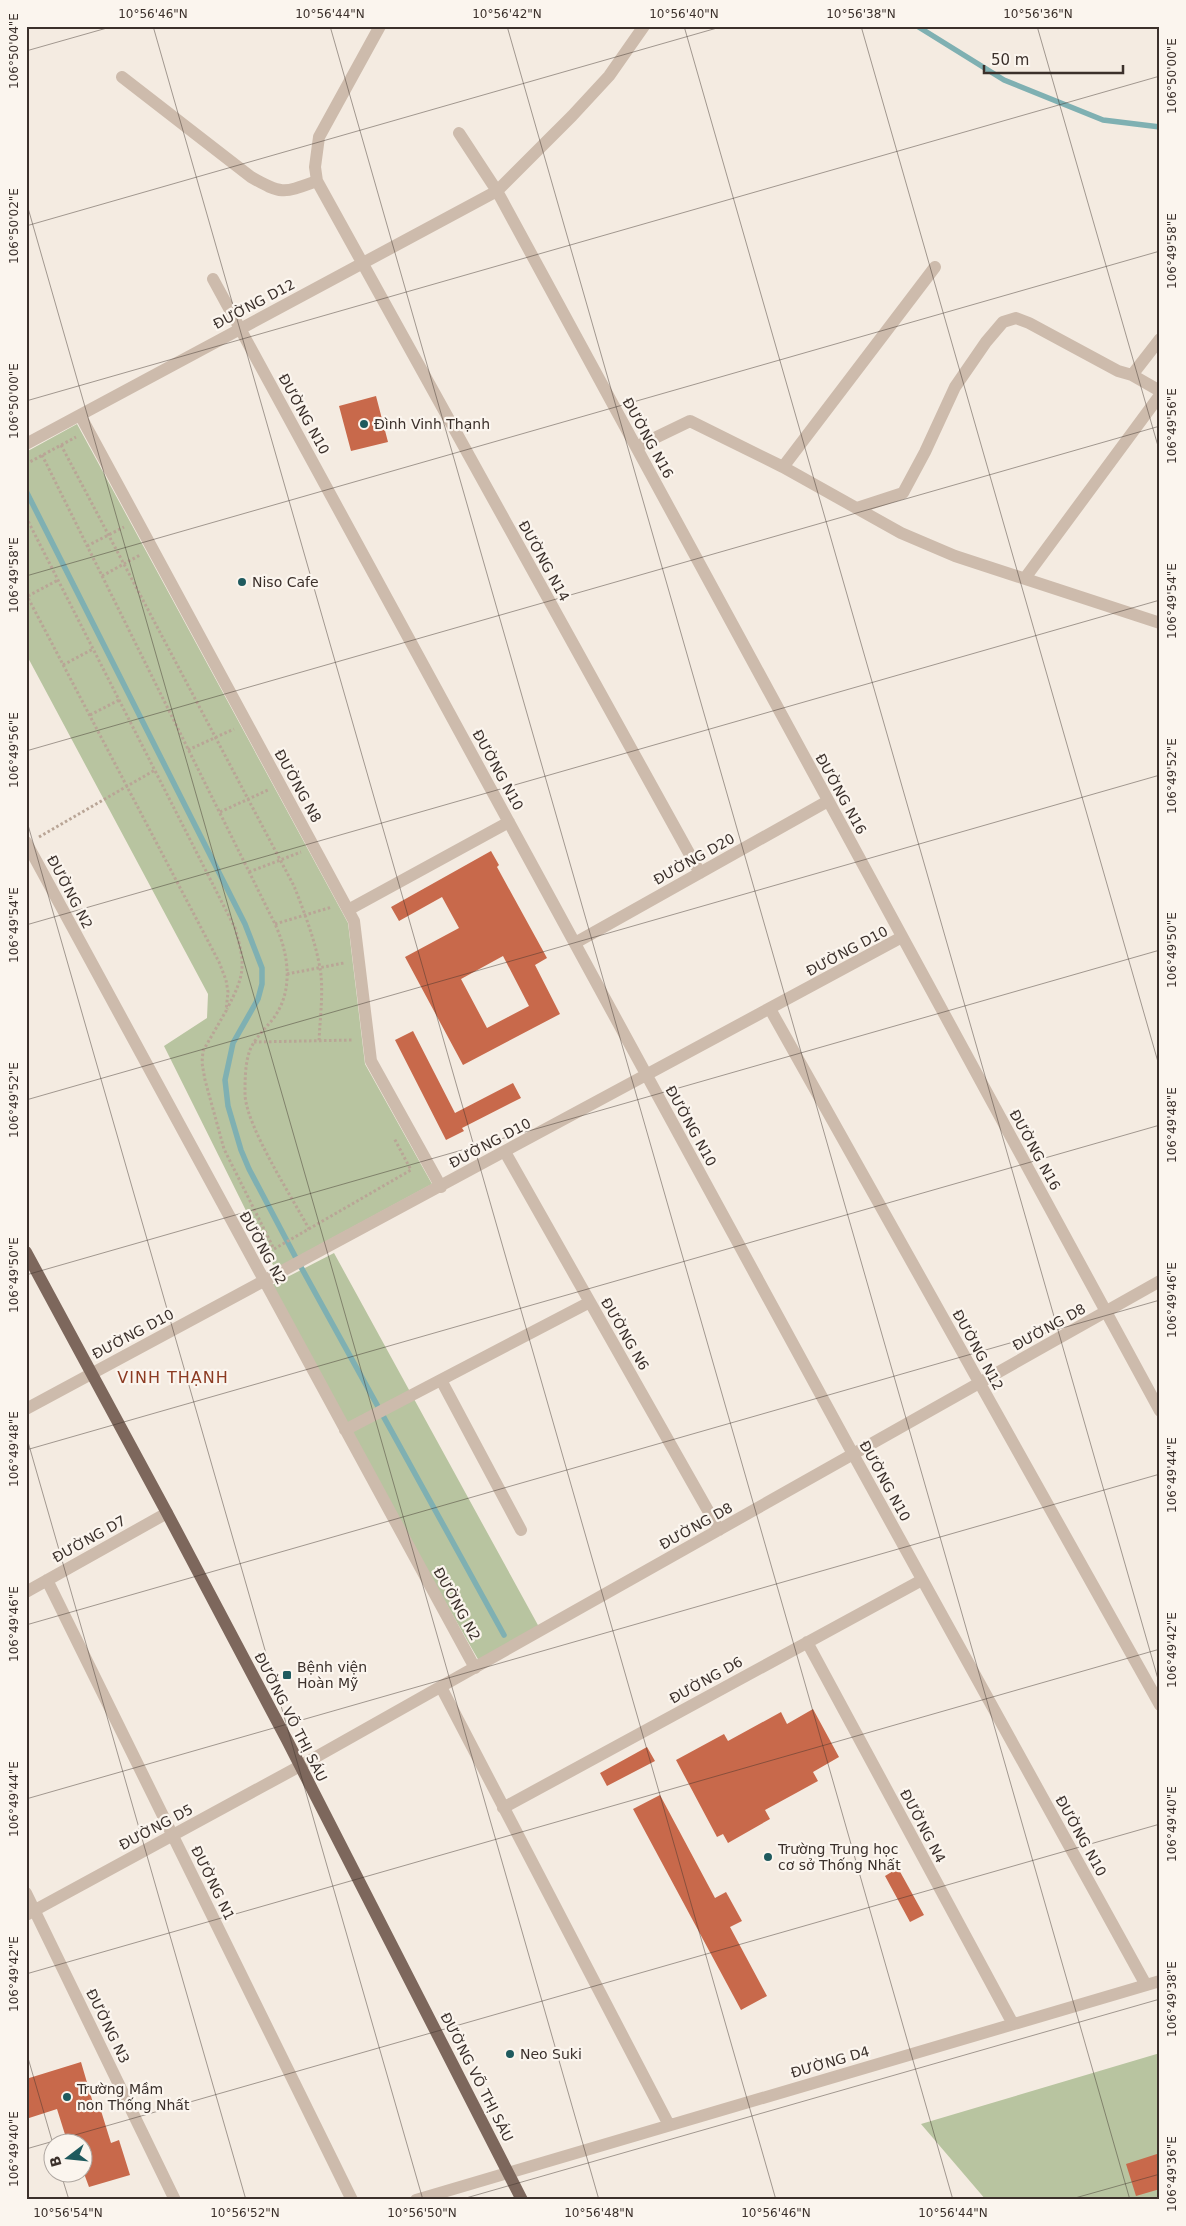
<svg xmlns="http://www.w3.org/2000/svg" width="1186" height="2226" viewBox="0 0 1186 2226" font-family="'DejaVu Sans',sans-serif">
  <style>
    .green { fill: #b8c4a0 }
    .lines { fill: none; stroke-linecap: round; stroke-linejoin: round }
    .stream { stroke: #7fb0b2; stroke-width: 5.5 }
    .building { fill: #c8694b; fill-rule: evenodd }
    .path { stroke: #b9a596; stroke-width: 3; stroke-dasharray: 2.5 2.5; stroke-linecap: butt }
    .minor { stroke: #cdbbac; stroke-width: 12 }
    .major { stroke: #7d675c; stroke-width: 12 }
    .ticks { fill: none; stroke: #3b302b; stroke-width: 1; stroke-opacity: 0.45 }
    .poi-dot { fill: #1f5a5e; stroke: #fbf5ee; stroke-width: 2 }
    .labels { text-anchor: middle; stroke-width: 4.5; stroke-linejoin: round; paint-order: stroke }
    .street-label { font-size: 14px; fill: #3b302b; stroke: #fbf5ee }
    .poi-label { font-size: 14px; fill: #3b302b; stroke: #fbf5ee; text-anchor: start }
    .quarter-label { font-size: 16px; letter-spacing: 1px; fill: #8c3b22; stroke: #fbf5ee }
    .neatline { fill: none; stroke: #3b302b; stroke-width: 2 }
    .ticks-label { font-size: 12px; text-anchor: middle; fill: #3b302b }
  </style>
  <rect width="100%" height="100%" fill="#f4ebe1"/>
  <path class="green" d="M77,424L348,923L365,1064L432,1184L275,1269L164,1046L207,1018L208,994L26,654V452Z
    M334,1253L539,1627L479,1661L266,1288Z
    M1160,2053V2200H986L921,2124Z"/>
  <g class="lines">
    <path class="stream" d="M917,26L1004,80L1103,120L1160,127
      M26,491L245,924L262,968V984L258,999L233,1043L225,1080L228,1106L241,1150L249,1169L296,1258L504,1635"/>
  </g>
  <path class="building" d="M376,396L388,442L351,451L339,406Z
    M491,851L499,865L497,867L547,958L535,965L560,1014L463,1065L405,957L459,928L442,897L399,921L391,907ZM503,956L529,1006L487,1028L461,979Z
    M413,1031L455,1113L513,1083L521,1098L462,1128L464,1131L446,1140L395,1040Z
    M813,1709L839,1757L813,1772L818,1781L765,1810L770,1819L728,1843L723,1834L717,1837L676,1760L724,1734L728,1741L781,1712L787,1724Z
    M647,1747L655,1761L607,1786L600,1773Z
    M660,1795L715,1898L726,1892L742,1921L730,1927L767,1996L741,2010L633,1809Z
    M898,1868L924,1915L910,1922L885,1876Z
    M81,2062L93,2103L98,2101L111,2143L119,2140L130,2175L89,2187L82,2168V2144H68L57,2109L26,2119V2079Z
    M1160,2153V2189L1136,2196L1126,2164Z"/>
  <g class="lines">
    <path class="path" d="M61,445L294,886C305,914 317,945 321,975C323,996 320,1019 319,1041
      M42,455L275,924C289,954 294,991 273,1019C265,1029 255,1038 250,1050C245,1063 245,1080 245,1095C247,1128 292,1197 309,1229
      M26,464L76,437
      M26,517L235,928C246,966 245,974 227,1009
      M87,546L124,527
      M102,576L140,555
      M26,594L219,962L226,980L228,992L226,1011L203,1051L202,1063L205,1080L224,1149L274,1249L411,1170L394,1138
      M28,596L58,580
      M63,665L93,649
      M90,715L119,700
      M188,750L234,729
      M220,812L268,790
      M39,837L155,770
      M249,872L301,852
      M275,924L332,907
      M287,974L344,963
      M254,1042L353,1040"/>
    <path class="minor" d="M380,26L319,137L315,167L317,181L700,873
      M122,77L251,177C282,195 284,193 317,181
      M459,133L497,191L1160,1411
      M213,279L853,1454L1146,1985
      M1132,375L1160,391
      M80,415L354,921L371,1061L441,1187
      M26,444L497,191L572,116L609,76L644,26
      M636,447L690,421L783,467L901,533L955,556L1160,623
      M783,467L935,267
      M857,508L903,493L925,452L955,387L986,342L1003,322L1016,318L1029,323L1118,371L1132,375L1160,339
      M1025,578L1160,395
      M26,842L475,1668
      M348,910L509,822
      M575,943L828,801
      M770,1009L1160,1705
      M505,1152L719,1530
      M441,1380L521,1530
      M26,1409L902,937
      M345,1430L590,1302
      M47,1580L352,2200
      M26,1592L167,1513
      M807,1642L1013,2024
      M441,1687L669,2125
      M503,1808L922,1580
      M26,1893L175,2200
      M26,1915L300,1766L1160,1281
      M416,2200L1160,1981"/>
    <path class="major" d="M26,1252L167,1513L287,1740L522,2200"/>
  </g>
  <path class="ticks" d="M153,26L776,2200M330,26L953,2200M507,26L1130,2200M684,26L1160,1686M861,26L1160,1069M1037,26L1160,453M26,51L114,26M26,201L599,2200M26,226L724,26M26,401L1160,76M26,576L1160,251M26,751L1160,426M26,818L423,2200M26,925L1160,600M26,1100L1160,775M26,1275L1160,950M26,1435L246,2200M26,1450L1160,1125M26,1625L1160,1300M26,1799L1160,1474M26,1974L1160,1649M26,2051L53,2144M26,2149L1160,1824M61,2174L69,2200M459,2200L1160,1999M1068,2200L1160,2174"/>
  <g class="poi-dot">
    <circle cx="364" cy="424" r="5"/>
    <circle cx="242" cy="582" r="5"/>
    <rect x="282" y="1670" width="10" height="10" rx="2.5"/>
    <circle cx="768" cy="1857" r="5"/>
    <circle cx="510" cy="2054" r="5"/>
    <circle cx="67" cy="2097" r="5"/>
  </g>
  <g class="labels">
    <g class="street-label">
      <text transform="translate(254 304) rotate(-28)" y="5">ĐƯỜNG D12</text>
      <text transform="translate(304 414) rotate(61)" y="5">ĐƯỜNG N10</text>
      <text transform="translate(648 438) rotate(61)" y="5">ĐƯỜNG N16</text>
      <text transform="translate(544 561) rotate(61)" y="5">ĐƯỜNG N14</text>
      <text transform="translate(498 770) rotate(61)" y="5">ĐƯỜNG N10</text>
      <text transform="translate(298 786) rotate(61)" y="5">ĐƯỜNG N8</text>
      <text transform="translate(841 794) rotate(61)" y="5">ĐƯỜNG N16</text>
      <text transform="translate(694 859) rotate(-29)" y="5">ĐƯỜNG D20</text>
      <text transform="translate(70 892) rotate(62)" y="5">ĐƯỜNG N2</text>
      <text transform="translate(847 951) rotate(-28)" y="5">ĐƯỜNG D10</text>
      <text transform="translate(691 1126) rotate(61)" y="5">ĐƯỜNG N10</text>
      <text transform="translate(490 1143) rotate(-28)" y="5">ĐƯỜNG D10</text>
      <text transform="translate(1035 1150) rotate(61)" y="5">ĐƯỜNG N16</text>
      <text transform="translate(263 1248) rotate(61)" y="5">ĐƯỜNG N2</text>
      <text transform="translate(1049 1327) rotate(-29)" y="5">ĐƯỜNG D8</text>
      <text transform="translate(133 1334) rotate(-28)" y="5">ĐƯỜNG D10</text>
      <text transform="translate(625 1334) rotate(60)" y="5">ĐƯỜNG N6</text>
      <text transform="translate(978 1350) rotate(61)" y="5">ĐƯỜNG N12</text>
      <text transform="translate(885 1481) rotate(61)" y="5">ĐƯỜNG N10</text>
      <text transform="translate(696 1526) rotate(-29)" y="5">ĐƯỜNG D8</text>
      <text transform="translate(89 1539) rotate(-29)" y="5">ĐƯỜNG D7</text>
      <text transform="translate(457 1604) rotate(61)" y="5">ĐƯỜNG N2</text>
      <text transform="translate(706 1680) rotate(-29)" y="5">ĐƯỜNG D6</text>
      <text transform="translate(291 1717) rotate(63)" y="5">ĐƯỜNG VÕ THỊ SÁU</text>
      <text transform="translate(923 1826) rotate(62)" y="5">ĐƯỜNG N4</text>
      <text transform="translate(156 1827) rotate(-28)" y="5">ĐƯỜNG D5</text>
      <text transform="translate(1081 1836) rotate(61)" y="5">ĐƯỜNG N10</text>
      <text transform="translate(213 1883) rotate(64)" y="5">ĐƯỜNG N1</text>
      <text transform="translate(108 2026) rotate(64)" y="5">ĐƯỜNG N3</text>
      <text transform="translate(830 2062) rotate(-16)" y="5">ĐƯỜNG D4</text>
      <text transform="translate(477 2077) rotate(63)" y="5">ĐƯỜNG VÕ THỊ SÁU</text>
    </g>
    <g class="poi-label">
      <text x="374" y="429">Đình Vinh Thạnh</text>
      <text x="252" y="587">Niso Cafe</text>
      <text x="297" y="1672">Bệnh viện<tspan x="297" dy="16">Hoàn Mỹ</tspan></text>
      <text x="778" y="1854">Trường Trung học<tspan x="778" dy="16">cơ sở Thống Nhất</tspan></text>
      <text x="520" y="2059">Neo Suki</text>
      <text x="77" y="2094">Trường Mầm<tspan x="77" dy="16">non Thống Nhất</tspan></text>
    </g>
    <g class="quarter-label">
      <text x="173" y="1383">VINH THẠNH</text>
    </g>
  </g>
  <rect width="1186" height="2226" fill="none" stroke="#fbf5ee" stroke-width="55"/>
  <g transform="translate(68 2158) rotate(254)"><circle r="24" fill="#fbf5ee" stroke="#aea6a0"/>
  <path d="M0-4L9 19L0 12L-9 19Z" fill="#1f5a5e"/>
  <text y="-8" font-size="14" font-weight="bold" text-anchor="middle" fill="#3b302b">B</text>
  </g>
  <path d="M984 65v8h139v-8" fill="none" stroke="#3b302b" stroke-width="2.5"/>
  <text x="991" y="65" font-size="15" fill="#3b302b" stroke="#fbf5ee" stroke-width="4" paint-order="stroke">50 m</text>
  <rect x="28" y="28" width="1130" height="2170" class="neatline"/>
  <g class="ticks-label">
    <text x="153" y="18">10°56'46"N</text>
    <text x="330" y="18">10°56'44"N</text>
    <text x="507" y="18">10°56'42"N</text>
    <text x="684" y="18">10°56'40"N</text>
    <text x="861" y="18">10°56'38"N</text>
    <text x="1038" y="18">10°56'36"N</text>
    <text transform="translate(14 51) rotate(-90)" y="4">106°50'04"E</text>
    <text transform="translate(1172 76) rotate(-90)" y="4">106°50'00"E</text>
    <text transform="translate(14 226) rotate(-90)" y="4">106°50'02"E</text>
    <text transform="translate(1172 251) rotate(-90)" y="4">106°49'58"E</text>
    <text transform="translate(14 401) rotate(-90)" y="4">106°50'00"E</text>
    <text transform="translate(1172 426) rotate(-90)" y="4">106°49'56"E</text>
    <text transform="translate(14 575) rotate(-90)" y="4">106°49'58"E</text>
    <text transform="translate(1172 601) rotate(-90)" y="4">106°49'54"E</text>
    <text transform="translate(14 750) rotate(-90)" y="4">106°49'56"E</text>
    <text transform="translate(1172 776) rotate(-90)" y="4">106°49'52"E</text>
    <text transform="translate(14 925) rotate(-90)" y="4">106°49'54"E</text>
    <text transform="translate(1172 950) rotate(-90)" y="4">106°49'50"E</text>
    <text transform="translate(14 1100) rotate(-90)" y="4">106°49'52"E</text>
    <text transform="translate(1172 1125) rotate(-90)" y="4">106°49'48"E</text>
    <text transform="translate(14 1275) rotate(-90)" y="4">106°49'50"E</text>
    <text transform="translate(1172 1300) rotate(-90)" y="4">106°49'46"E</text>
    <text transform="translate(14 1449) rotate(-90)" y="4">106°49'48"E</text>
    <text transform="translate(1172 1475) rotate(-90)" y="4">106°49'44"E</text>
    <text transform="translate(14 1624) rotate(-90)" y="4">106°49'46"E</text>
    <text transform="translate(1172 1650) rotate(-90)" y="4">106°49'42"E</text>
    <text transform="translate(14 1799) rotate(-90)" y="4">106°49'44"E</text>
    <text transform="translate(1172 1824) rotate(-90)" y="4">106°49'40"E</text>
    <text transform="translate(14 1974) rotate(-90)" y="4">106°49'42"E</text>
    <text transform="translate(1172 1999) rotate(-90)" y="4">106°49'38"E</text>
    <text transform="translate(14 2149) rotate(-90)" y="4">106°49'40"E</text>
    <text transform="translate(1172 2174) rotate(-90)" y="4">106°49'36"E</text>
    <text x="68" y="2217">10°56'54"N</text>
    <text x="245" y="2217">10°56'52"N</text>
    <text x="422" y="2217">10°56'50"N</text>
    <text x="599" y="2217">10°56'48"N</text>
    <text x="776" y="2217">10°56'46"N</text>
    <text x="953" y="2217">10°56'44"N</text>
  </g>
</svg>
